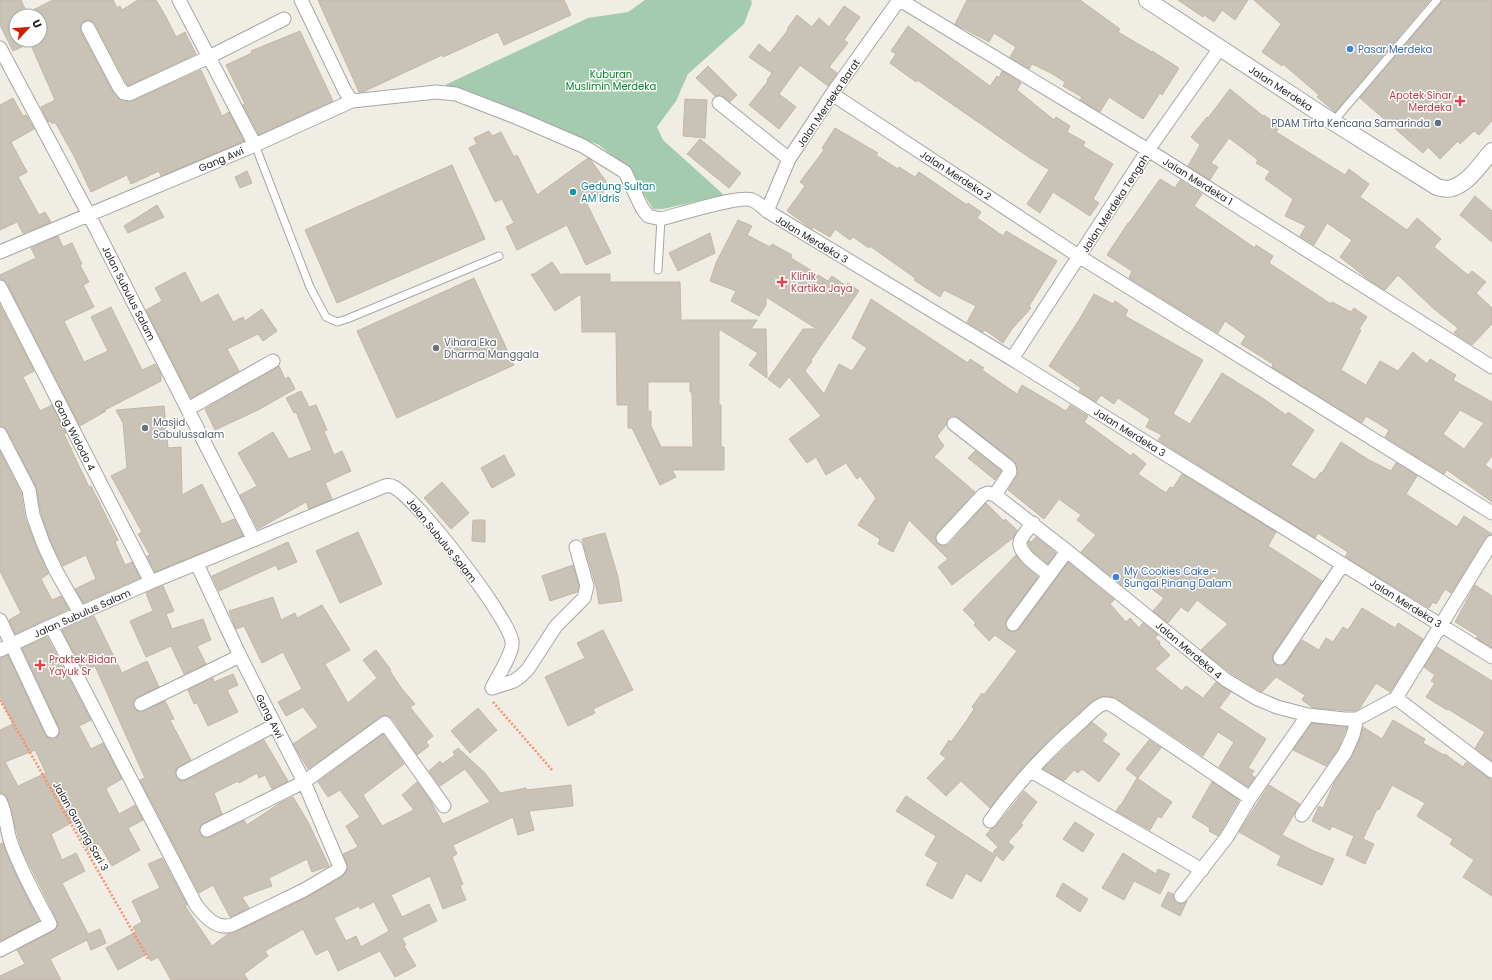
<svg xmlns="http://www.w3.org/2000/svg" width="1492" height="980" viewBox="0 0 1492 980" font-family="Poppins,sans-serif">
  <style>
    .cemetery { fill: #a4cbb0 }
    .building { fill: #c8c2b7; stroke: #c3b7a6; fill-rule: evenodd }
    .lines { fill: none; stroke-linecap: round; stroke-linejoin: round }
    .service-casing { stroke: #a6a6a6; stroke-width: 9 }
    .minor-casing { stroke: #a6a6a6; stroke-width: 15 }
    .tertiary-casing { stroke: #a6a6a6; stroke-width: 18 }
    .path { stroke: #ff8e67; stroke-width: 2.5; stroke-dasharray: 2 2; stroke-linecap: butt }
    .service { stroke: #fff; stroke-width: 7 }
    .minor { stroke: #fff; stroke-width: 13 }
    .tertiary { stroke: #fff; stroke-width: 16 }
    .shop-dot { fill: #3f7fe0; stroke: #fff; stroke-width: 1.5 }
    .health-dot { fill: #e0444e; stroke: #fff; stroke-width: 1.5 }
    .service-dot { fill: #5c6f8a; stroke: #fff; stroke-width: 1.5 }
    .culture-dot { fill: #0f9aa8; stroke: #fff; stroke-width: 1.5 }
    .worship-dot { fill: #6b7280; stroke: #fff; stroke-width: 1.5 }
    .labels { text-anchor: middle; stroke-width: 3; stroke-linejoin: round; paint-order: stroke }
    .shop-label { font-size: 10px; fill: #366cbe; stroke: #fff; text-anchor: start }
    .park-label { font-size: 10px; fill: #058523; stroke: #fff }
    .street-label { font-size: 10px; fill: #1f1f1f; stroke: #fff }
    .health-label { font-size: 10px; fill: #be3a42; stroke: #fff; text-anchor: start }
    .service-label { font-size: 10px; fill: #4e5e75; stroke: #fff; text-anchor: end }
    .culture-label { font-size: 10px; fill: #0d838f; stroke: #fff; text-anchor: start }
    .worship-label { font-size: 10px; fill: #5b616d; stroke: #fff; text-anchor: start }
  </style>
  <rect width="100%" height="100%" fill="#f0eee4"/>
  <path class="cemetery" d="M645,0H751L752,3L744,24L688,74L676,101L657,127L663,140L724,195L663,209H653L628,169L599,145L445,85L588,18L628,12Z"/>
  <path class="building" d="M0,0H21L27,13L53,0H113L117,8L120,6L122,10L138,0H156L166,17L176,37L185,32L196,54L128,86L95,24L92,21H85L81,24V32L112,91L118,98L122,101H132L201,70L222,116L229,112L244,141L161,176L159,171L131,184L127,175L91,192L74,156L55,122L52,124L51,121L48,122L41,107L55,100L30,43L13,51L0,25ZM16,16H40V40H16Z
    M318,0H564L571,15L504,45L498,32L443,57L442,55L363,92H359Z
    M967,0H1080L1120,29L1118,32L1152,52V51L1179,68L1162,95L1160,93L1143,119L1109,97L1100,112L1080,100L1082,97L1063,86L1065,82L1051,73L1032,64L1029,69L1010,57L1016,47L994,33L989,42L955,24Z
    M1178,0H1248L1235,20L1222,10L1214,22L1204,15L1203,17Z
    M1254,0H1430L1335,112L1317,97L1319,95L1283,64L1282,66L1262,52L1281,24Z
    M1442,0H1492V121L1479,135L1474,131L1460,144L1458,141L1440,159L1428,147L1423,153L1360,98L1441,3Z
    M844,6L860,17L844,40L848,43L829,67L837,73L828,86L800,65L779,94L796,107L779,129L749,105L768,81L767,80L772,73L749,57L759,44L770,53L788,30L787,29L797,15L812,27L819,18L829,27Z
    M908,26L990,86L997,76L999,78L1002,71L1021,83L1017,90L1054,120L1056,117L1070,126L1067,132L1085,142L1083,146L1113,164L1093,199L1099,203L1090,216L1053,192L1040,213L1027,204L1049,170L1048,169L1030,158L917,80L916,82L890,63L896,54L891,51Z
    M300,31L333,101L259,135L243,105L245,104L226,65L252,53L251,51Z
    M708,66L737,95L730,102L721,95L715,96L696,78Z
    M1230,89L1263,116L1264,115L1280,127L1276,132L1345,175L1349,169L1369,184L1360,197L1407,230L1417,218L1441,239L1434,247L1468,275L1472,271L1486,282L1476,293L1492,308V324L1472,345L1455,334L1454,333L1458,328L1434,309L1398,275L1385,290L1369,280L1340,257L1352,240L1327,223L1314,245L1300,236L1306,226L1285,216L1293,199L1265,179L1270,171L1256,163L1258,160L1229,138L1211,163L1218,167L1210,180L1188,166L1200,145L1191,137L1207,117L1208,118Z
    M13,98L23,116L26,115L34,129L11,142L27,172L18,177L39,215L45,212L51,222L23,233L17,222L0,230V105Z
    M685,99L707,100L705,138L683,136Z
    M835,128L878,153L876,155L898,169L899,167L915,177L919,172L967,205L968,203L981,212L977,218L1003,236L1006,231L1057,261L1029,306L1031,308L1012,329L1003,343L985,330L983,332L967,322L976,306L944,290L940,297L914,280L915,278L870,246L869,248L853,237L850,240L835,229L830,237L813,227L812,229L787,211L805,186L800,182L824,150L822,148Z
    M489,131L492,136L501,132L514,157L517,155L537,195L588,158L590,159L610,187L587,204L611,253L586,265L567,225L517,250L506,227L514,223L502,199L495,202L469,148L477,144L474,138Z
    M700,139L741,173L729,188L687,154Z
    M452,165L485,239L337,303L305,230Z
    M247,171L252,183L240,188L235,177Z
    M1160,179L1175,188L1180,180L1202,194L1194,206L1255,248L1256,245L1273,256L1269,263L1331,304L1332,302L1351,312L1354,308L1367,317L1359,329L1361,330L1341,370L1366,385L1380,361L1398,371L1413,352L1427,364L1430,359L1456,375L1453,380L1492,402V456L1485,465L1492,470V502L1447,470L1444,474L1385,437L1389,430L1366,416L1362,423L1272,367L1273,364L1241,344L1246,336L1225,321L1218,333L1129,278L1132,271L1107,255L1128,223H1129ZM1460,410L1484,423L1464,449L1443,434Z
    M1475,196L1492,211V242L1460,215Z
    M157,205L164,217L128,233L124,226Z
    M738,220L752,226L747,235L770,247L772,244L792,255L791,258L828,281L832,276L846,286L848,283L859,291L811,360L812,361L805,371L824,394L839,364L852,371L867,348L852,338L871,299L968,363L970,359L984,368L982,370L1017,394L1022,385L1066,411L1070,405L1088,416L1084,422L1131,456L1133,453L1146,464L1138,474L1166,493L1170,487L1173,488L1182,474L1276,532L1268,546L1322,581L1273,654V661L1276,665H1283L1286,663L1302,640L1319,650L1326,638L1333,642L1343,627L1348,630L1362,608L1395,628L1398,623L1423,639L1390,692L1376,683L1360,708L1355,711L1313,708L1302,700L1305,695L1276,677L1262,692L1231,673L1201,650L1228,624L1197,600L1188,612L1181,607L1168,623L1153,611L1164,598L1134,576L1124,587L1081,552L1096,535L1077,520L1081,515L1059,499L1044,519L1008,490L1017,476L1018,470L1014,461L955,416H951L948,419L946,425L937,436L944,446L934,457L975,492L937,533L935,537L936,541L941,546H945L949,544L986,503L1004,521L1005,519L1017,530L1013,538L952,585L938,567L948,559L909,520L893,552L878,544L880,539L858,525L876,498L860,476L857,479L846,463L826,475L816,457L807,463L789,439L821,416L789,377L780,388L768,379L803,329H817L766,297V305L759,316L731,301L736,291L710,281L716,263Z
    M710,233L715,253L678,271L669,253Z
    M58,236L63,247L72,243L82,264L80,265L89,282L83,285L94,307L64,321L84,362L108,351L91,317L111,307L142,370L155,364L161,374V381L101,412L106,411L80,426L7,283L4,280L0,279V275L36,258L31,248Z
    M552,262L561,275L563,274H610V282H680L681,320H757L751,329H766L767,378L749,365L758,353L719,329V405H721V447H724V470H672L676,477L660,485L632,428H628V405H617L616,332H582L581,294L555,311L531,274H534ZM648,382H690V392H692L693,447H661L651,426V411H648Z
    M185,272L201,303L218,294L233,322L243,317L245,321L262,309L277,331L263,341L258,334L227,349L239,371L191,398L146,310L162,301L155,288Z
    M474,278L514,365L397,418L357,331Z
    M1094,294L1113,304L1115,301L1128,310L1125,316L1203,360L1173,414L1190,424L1222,373L1264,399L1286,415L1288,412L1314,430L1291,465L1315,480L1321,472L1322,473L1341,442L1369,460L1391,471L1396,463L1417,476L1406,494L1457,527L1464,516L1492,534L1485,538L1451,593L1445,589L1436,604L1433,602L1429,608L1345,557L1348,552L1318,533L1315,538L1158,440L1162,435L1146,427L1150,419L1118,398L1114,404L1101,395L1096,402L1079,391L1081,388L1049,366L1079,320Z
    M0,305L34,371L23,377L40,411L52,405L66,433L64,434L89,487L91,486L118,540L115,542L125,565L132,562L140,578L83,603L75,589L96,579L86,555L63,566L50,540L41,513L36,487L7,430L4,427L0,426Z
    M279,366L285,379L289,377L295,389L258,410L215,430L205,409Z
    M301,391L309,407L316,405L327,430L324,431L334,455L342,451L351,471L325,483L332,499L309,509L306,502L258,529L240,495L257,486L238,453L273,432L289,459L312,450L296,412L294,413L286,398Z
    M164,406L168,448L181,447L182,495L202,484L222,524L234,519L243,536L155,572L147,556L150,555L138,534L142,532L111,476L127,468L123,423L116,410Z
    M0,451L21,493L25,518L36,546L48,574L41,579L52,600L61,596L69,609L15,634L9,620L21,613L0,571Z
    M975,451L1001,471L995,480L968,458Z
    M504,455L515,475L492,488L481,468Z
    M442,482L469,513L451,529L424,498Z
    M473,520H485V542L472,541Z
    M358,532L382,584L340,603L316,551Z
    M605,533L618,577L622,601L599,604L596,586L582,539Z
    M1036,537L1056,553L1048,564L1032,551L1028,544L1029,541L1031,542Z
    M288,542L297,562L278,570L276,565L219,591L212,576Z
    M1016,555L1025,566L1038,577L1007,619L1005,623L1008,630L1012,632L1019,629L1068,562L1114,600L1110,604L1126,622L1130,618L1139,628L1143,623L1158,635L1155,638L1160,642L1159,644L1170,655L1155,669L1182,691L1186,686L1203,698L1216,682L1231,692L1219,708L1266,739L1248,768L1254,771L1251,775L1255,777L1248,787L1219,767L1234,742L1218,732L1203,756L1116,698L1107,696L1100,697L1092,701L1051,738L1015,776L990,808L961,781L946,796L927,778L946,758L940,754L949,740L951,742L967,720L974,709L972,707L982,693L984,695L1017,651L995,635L989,641L974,625L976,623L963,610Z
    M573,565L579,586L577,592L550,601L542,576Z
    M1475,585L1492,596V648L1476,638L1478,636L1455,622Z
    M163,586L174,611L166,614L172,629L203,619L211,640L197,646L206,664L184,674L171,646L146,657L130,621L153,611L146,593Z
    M273,597L281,620L295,613L297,618L322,605L350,650L325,664L348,703L377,678L363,660L376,650L391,670L390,671L402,689L415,704L410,707L433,736L426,742L429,746L417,755L392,718L388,716L384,715L308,769L293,744L318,727L303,707L286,716L278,702L302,689L283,652L262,663L244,626L236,629L229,611Z
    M94,616L122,673L147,661L159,687L137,697L134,700V707L137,711L141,712L165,701L174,719L170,720L191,760L176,769V776L178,780L182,781L187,780L264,740L288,781L272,789L265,775L259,778L257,773L239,783L238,781L214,793L222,814L201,825L199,830L202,836L206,838L211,837L244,820L247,825L280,803L293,797L308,822L329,866L312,872L307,859L269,878L272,886L242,897L249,908L230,917L213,885L199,893L140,780L145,778L95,666L84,672L62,630Z
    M603,630L633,690L593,709L595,713L568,726L545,677L585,658L577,643Z
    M47,637L91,720L79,726L91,749L103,743L122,779L106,788L107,791L119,814L135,805L143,820L128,828L140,850L112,866L99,844L88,850L73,822L51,834L62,860L76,853L85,871L62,883L88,934L100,929L106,943L91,950L87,940L50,959L61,980H0V976L25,964L17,950L54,931L58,925L57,920L22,850L7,798L4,794L0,793V730L13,724L0,697V658L8,655L45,735L48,738L52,739L58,736L60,732L59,728L22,648ZM35,750L46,773L18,786L5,762Z
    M1437,647L1492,681V761L1475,748L1485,732L1448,709L1447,710L1426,697L1435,683L1431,681L1435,675L1424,667Z
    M233,674L238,685L227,690L238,712L208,726L197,703L194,704L188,690L213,678L214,682Z
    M478,708L497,730L470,753L451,731Z
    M1393,720L1425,739L1423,743L1444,755L1445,754L1463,767L1466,762L1487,777L1492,779V896L1463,877L1474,860L1450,844L1453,839L1417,816L1425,803L1392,785L1379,810L1377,809L1363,839L1374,844L1365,864L1346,855L1354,836L1332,826L1330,830L1312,821L1319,806L1323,808L1334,783L1352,756L1360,738L1363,727L1382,739Z
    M1092,722L1107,734L1102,741L1120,754L1099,782L1082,769L1078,773L1074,770L1064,781L1043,769Z
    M1312,723L1347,727L1338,749L1326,766L1293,750Z
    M383,734L404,764L363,795L382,826L414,810L402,795L417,782L430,800L443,824L490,802L465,769L440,786L429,771L440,761L442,764L455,755L453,752L458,748L485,773L500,793L526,788V790L571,785L573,806L529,811L534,830L518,835L513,817L453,845L457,854L452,857L463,884L460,886L466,900L443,909L430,876L391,895L402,917L429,904L437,921L402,938L406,945L404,946L416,966L395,977L380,951L338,971L328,949L316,955L303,929L265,951L268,956L244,974L248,980H171L158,957L151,961L147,954L118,970L106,948L136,932L133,927L142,922L132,901L160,888L148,864L162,858L187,905L185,906L212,946L228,934L236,932L308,897L342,877L348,867L343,854L358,847L346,826L360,817L340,790L328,797L318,782ZM374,902L389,931L361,947L356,936L346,941L334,918L359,906L360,909Z
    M1149,740L1161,748L1138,778L1126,769Z
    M1137,778L1172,802L1161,818L1158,816L1150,830L1116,811L1120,805H1121Z
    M1212,782L1239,800L1218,836L1209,831L1210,828L1192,817Z
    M1269,785L1300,804L1282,835L1314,851L1334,859L1322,885L1277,865L1281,856L1239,832Z
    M1024,791L1037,802L1021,823L1023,825L1008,842L1014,847L1003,861L993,852L998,847L986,835L991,829L996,826Z
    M906,796L996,856L981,882L966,873L952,899L926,885L938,863L925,855L936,836L896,811Z
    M1075,822L1094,834L1083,852L1063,839Z
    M3,843L17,877L39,921L0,941V844Z
    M1123,853L1156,874L1158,869L1170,874L1160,894L1134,881L1124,900L1102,888Z
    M1063,883L1088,899L1080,912L1056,896Z
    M1168,892L1173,894V899L1176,903L1180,904L1187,901L1180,916L1161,906Z"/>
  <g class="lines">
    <defs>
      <path id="service" d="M1333,122L1437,0
        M255,145L310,287L326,317L337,322L347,319L499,256
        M658,270L661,219"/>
      <path id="minor" d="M179,0L255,145
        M301,0L345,91L352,101
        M900,0L1148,150L1492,367
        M88,28L119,87L124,93L129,94L209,57L284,19
        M0,48L89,215L254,540
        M832,94L1080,257L1492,513
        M719,103L789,159
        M767,211L789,159L832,94L899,0
        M0,252L255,145L352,101L436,92L456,94L518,118L583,146L625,172L642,208L648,216L661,219C677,215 739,195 752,200C758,202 762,207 767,211L1012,359L1492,657
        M0,287L151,582
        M1012,359L1148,150L1220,48
        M188,409L273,361
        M954,424L1009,467L1010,472L995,495L1067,551L1226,680L1256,698L1277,707L1308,715L1344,719H1357L1396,698L1492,771
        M0,434L29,490L33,515L43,543L56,571L80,613
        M1033,523C1029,529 1021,536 1020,542C1018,554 1041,568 1049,575
        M943,538L983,495L988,493L995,495
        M0,620L52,731
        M1013,624L1067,551
        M51,626L196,905C205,917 217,930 232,925L304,890L338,870L340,867L304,782L240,656L197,564
        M0,650L51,626L151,582L380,488C385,486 389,484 394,487C417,499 507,615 512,641C514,652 497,677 492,688
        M1280,658L1343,564
        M492,688L514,681L521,676L528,669L556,626L584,598L587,586L576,547
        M1396,698L1492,542
        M141,704L240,656
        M1031,771L1202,870
        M183,773L275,725
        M0,801C7,815 6,829 11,843C21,871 36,897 50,924L0,950
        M1302,815L1345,753L1353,735L1357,719
        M990,821C1016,784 1047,751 1082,721C1088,716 1095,707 1103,704C1106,703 1109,704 1112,705L1250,798
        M207,830L304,782L385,723L444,806
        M1181,896L1227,837L1250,798L1308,715"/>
      <path id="tertiary" d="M1147,0L1333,122L1437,187C1442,188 1447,190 1452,188C1469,183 1481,163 1492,151"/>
    </defs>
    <use href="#service" class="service-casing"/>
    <use href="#minor" class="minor-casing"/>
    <use href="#tertiary" class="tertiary-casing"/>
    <path class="path" d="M0,700L149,960
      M493,702L553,771"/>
    <use href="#service" class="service"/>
    <use href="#minor" class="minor"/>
    <use href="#tertiary" class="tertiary"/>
  </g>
  <g class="shop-dot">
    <circle cx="1350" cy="49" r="4"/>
    <circle cx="1116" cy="577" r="4"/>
  </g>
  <g class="health-dot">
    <path d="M1458 95h4v4h4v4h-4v4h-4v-4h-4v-4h4z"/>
    <path d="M780 276h4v4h4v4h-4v4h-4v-4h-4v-4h4z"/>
    <path d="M38 659h4v4h4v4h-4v4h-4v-4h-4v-4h4z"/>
  </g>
  <circle class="service-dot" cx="1438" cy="123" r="4"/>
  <circle class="culture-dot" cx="573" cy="192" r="4"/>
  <g class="worship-dot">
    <circle cx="436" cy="348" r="4"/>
    <circle cx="145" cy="428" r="4"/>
  </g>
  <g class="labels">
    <g class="shop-label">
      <text x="1358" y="53">Pasar Merdeka</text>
      <text x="1124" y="575">My Cookies Cake -<tspan x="1124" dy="12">Sungai Pinang Dalam</tspan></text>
    </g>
    <g class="park-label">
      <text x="611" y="78">Kuburan<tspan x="611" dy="12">Muslimin Merdeka</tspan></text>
    </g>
    <g class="street-label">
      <text transform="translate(1281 88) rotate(33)" y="4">Jalan Merdeka</text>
      <text transform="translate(828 103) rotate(-56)" y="4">Jalan Merdeka Barat</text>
      <text transform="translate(221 159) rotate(-23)" y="4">Gang Awi</text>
      <text transform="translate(956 175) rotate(33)" y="4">Jalan Merdeka 2</text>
      <text transform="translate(1198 181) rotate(32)" y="4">Jalan Merdeka 1</text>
      <text transform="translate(1115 203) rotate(-57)" y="4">Jalan Merdeka Tengah</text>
      <text transform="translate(812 239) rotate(31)" y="4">Jalan Merdeka 3</text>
      <text transform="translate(129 293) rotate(63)" y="4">Jalan Subulus Salam</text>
      <text transform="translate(1130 432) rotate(32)" y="4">Jalan Merdeka 3</text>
      <text transform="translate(75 435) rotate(63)" y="4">Gang Widodo 4</text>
      <text transform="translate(442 540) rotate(51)" y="4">Jalan Subulus Salam</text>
      <text transform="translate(1406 603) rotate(32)" y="4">Jalan Merdeka 3</text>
      <text transform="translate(82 613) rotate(-24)" y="4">Jalan Subulus Salam</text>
      <text transform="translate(1189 650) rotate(40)" y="4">Jalan Merdeka 4</text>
      <text transform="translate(270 716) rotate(63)" y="4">Gang Awi</text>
      <text transform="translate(81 826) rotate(60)" y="4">Jalan Gunung Sari 3</text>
    </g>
    <g class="health-label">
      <text x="1452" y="99" text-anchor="end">Apotek Sinar<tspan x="1452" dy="12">Merdeka</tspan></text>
      <text x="791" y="280">Klinik<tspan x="791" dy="12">Kartika Jaya</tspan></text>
      <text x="49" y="663">Praktek Bidan<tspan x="49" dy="12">Yayuk Sr</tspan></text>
    </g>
    <g class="service-label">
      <text x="1430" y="127">PDAM Tirta Kencana Samarinda</text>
    </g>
    <g class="culture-label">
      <text x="581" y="190">Gedung Sultan<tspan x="581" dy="12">AM Idris</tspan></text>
    </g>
    <g class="worship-label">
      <text x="444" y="346">Vihara Eka<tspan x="444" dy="12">Dharma Manggala</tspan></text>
      <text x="153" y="426">Masjid<tspan x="153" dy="12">Sabulussalam</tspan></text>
    </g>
  </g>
  <g transform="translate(28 28) rotate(64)"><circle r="19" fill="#ffffff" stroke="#a5a5a5"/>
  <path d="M0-3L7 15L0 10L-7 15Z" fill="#ce1f00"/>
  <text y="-6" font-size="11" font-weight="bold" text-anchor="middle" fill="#1f1f1f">U</text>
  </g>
</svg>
